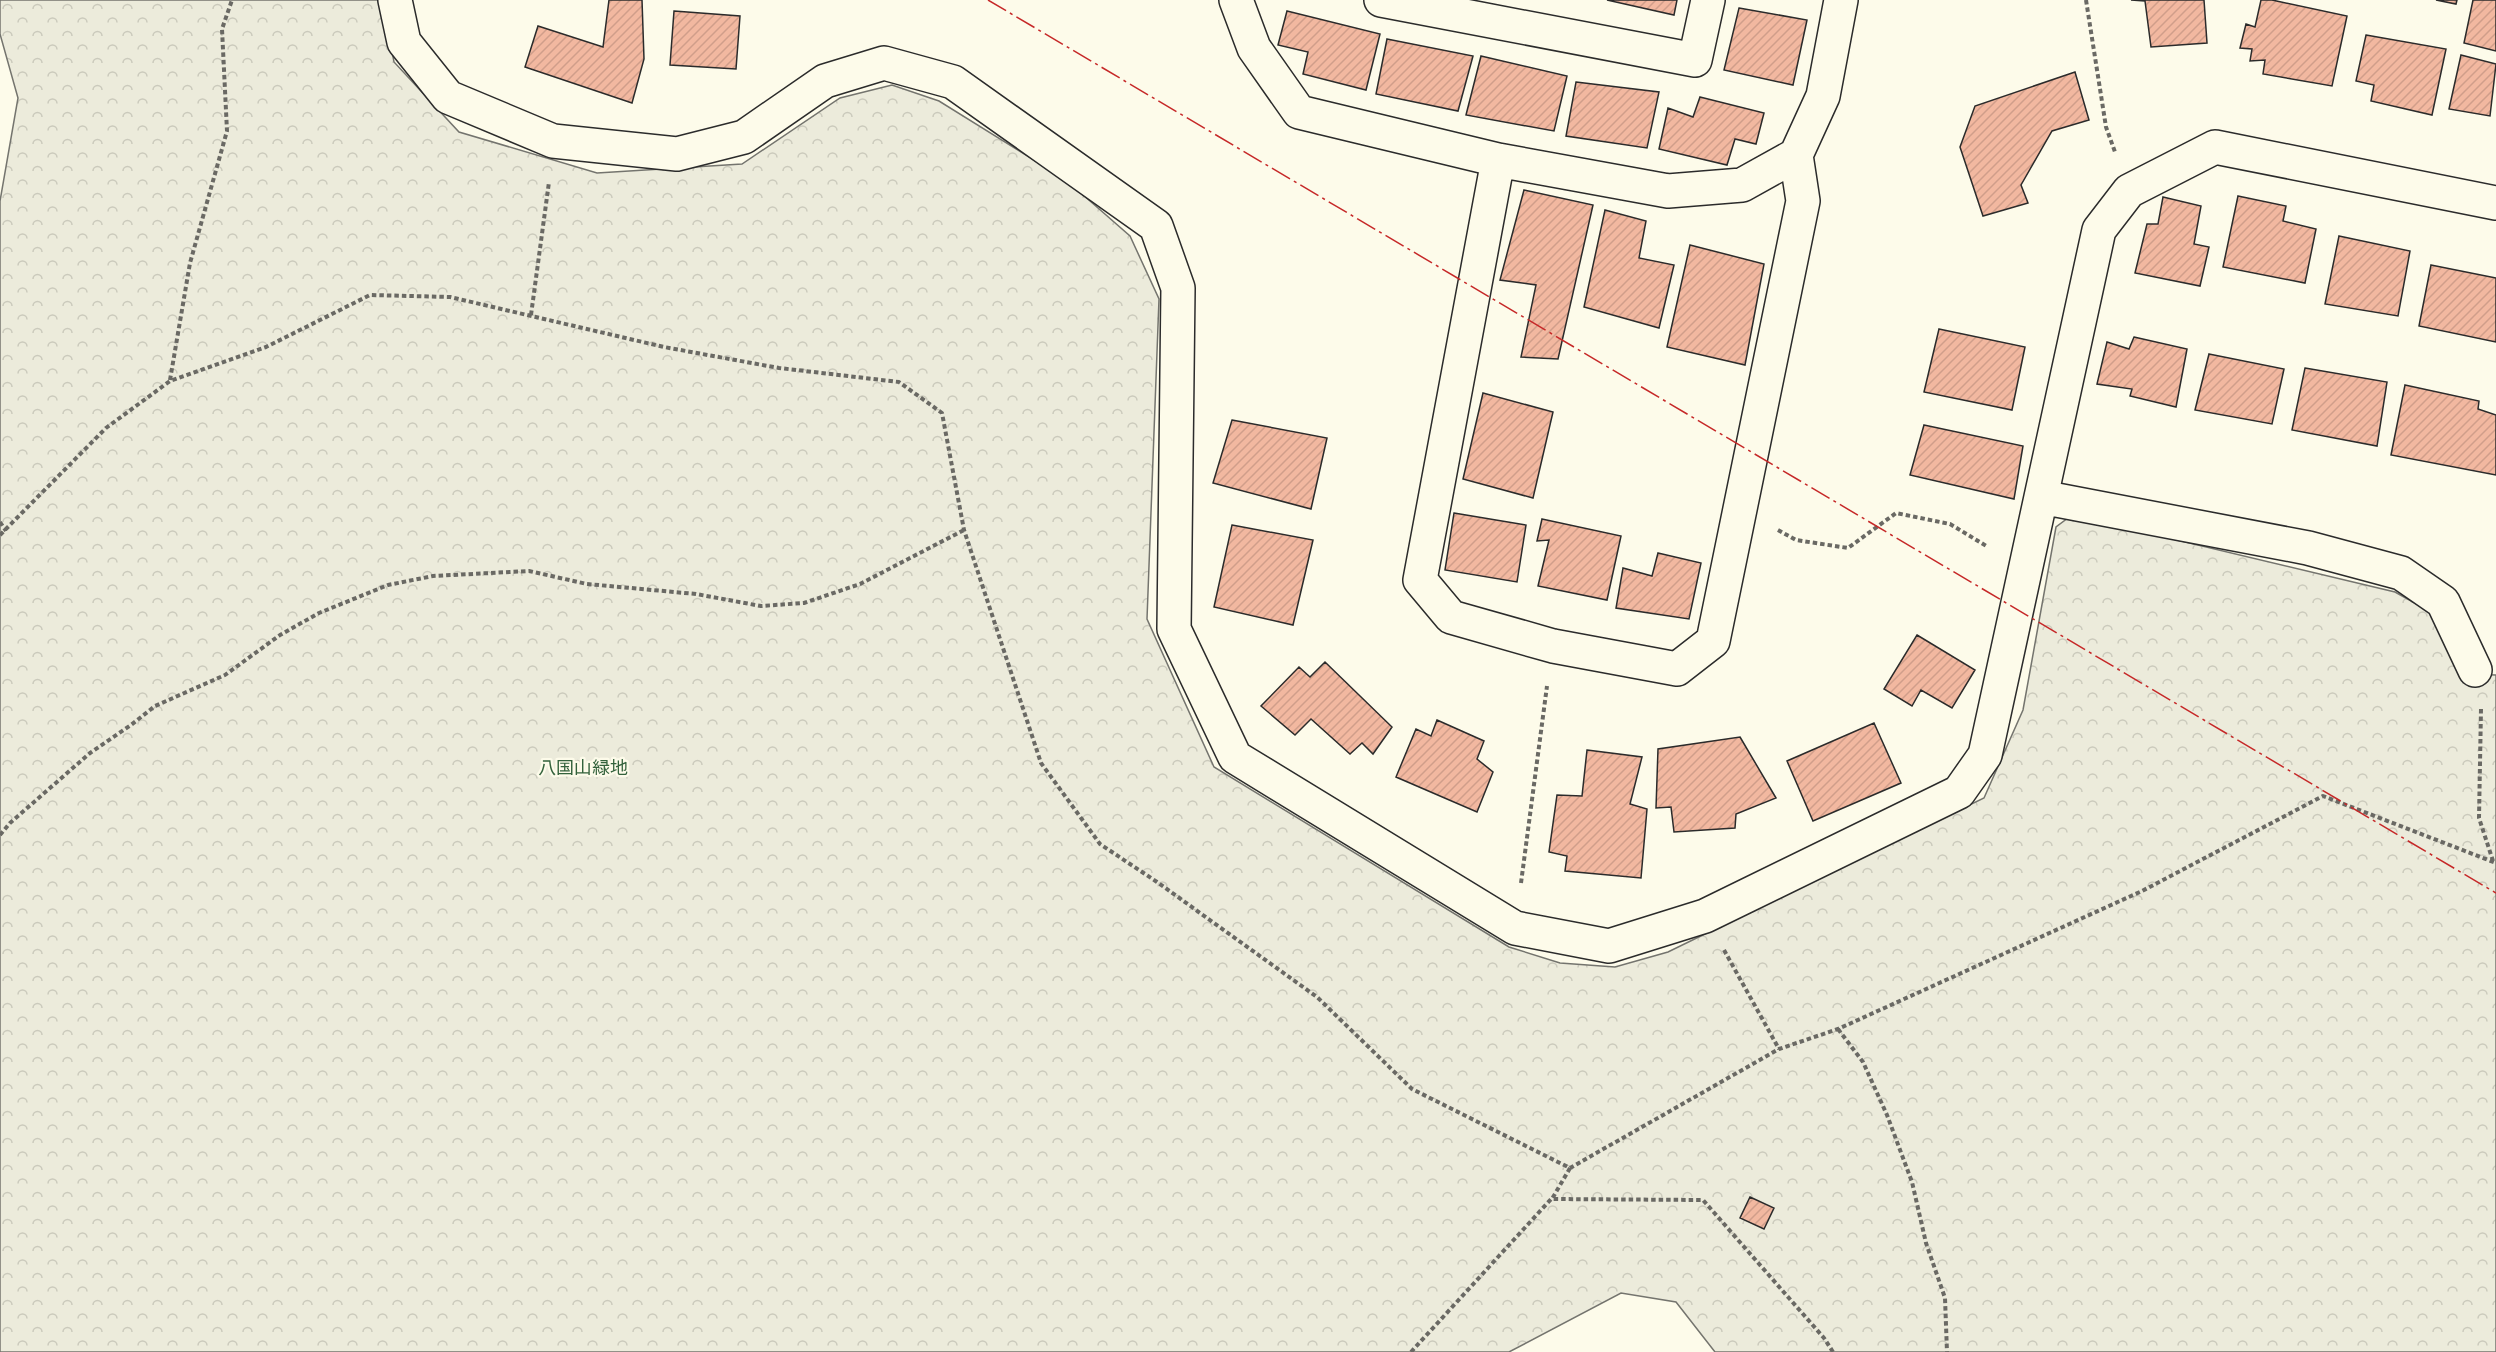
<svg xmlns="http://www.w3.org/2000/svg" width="2496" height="1352" viewBox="0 0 2496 1352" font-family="'Varela Round','Noto Sans JP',sans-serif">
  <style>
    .forest { fill: url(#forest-crowns); stroke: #74746e; stroke-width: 1.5 }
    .building { fill: url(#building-hatch); stroke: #2b2b2b; stroke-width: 1.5 }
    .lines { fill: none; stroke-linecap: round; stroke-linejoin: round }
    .minor-casing { stroke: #2b2b2b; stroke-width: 36 }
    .path { stroke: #6a6964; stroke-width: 4; stroke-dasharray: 4.5 3; stroke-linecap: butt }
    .minor { stroke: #fdfbea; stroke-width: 33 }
    .power { stroke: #c62828; stroke-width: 1.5; stroke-dasharray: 21 4.5 3 4.5; stroke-linecap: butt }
    .labels { text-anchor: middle; stroke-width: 4.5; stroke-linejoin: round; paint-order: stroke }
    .park-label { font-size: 18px; fill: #34623c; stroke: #fdfbea }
  </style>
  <defs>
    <pattern id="forest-crowns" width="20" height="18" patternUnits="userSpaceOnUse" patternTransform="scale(1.5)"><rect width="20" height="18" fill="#ecebdb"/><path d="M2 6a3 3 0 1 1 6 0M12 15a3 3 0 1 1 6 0" fill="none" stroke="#cbcabc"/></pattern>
    <pattern id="building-hatch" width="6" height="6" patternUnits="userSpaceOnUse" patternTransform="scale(1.5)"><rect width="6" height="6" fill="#f2b8a0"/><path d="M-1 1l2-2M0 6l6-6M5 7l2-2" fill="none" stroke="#d09e8a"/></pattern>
  </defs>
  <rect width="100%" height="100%" fill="#fdfbea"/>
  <path class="forest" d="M0,0H382L394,62L459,132L597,173L742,164L840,98L892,85L939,101L1066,180L1130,236L1159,299L1147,619L1214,767L1509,947L1560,963L1615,967L1668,952L1984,798L2023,710L2056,527L2072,515L2395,592L2440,617L2462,674L2496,675V1352H1715L1676,1302L1621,1293L1509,1352H0V201L18,98L0,34Z"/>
  <path class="building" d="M609,0H642L644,59L632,103L525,67L538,26L603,47Z
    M1607,0H1677L1674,15Z
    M2131,0H2204L2207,43L2151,47L2145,1Z
    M2261,0H2272L2347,16L2332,86L2263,74L2265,60L2250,61L2252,49L2240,48L2246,24L2255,27Z
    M2436,0H2457L2456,4Z
    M2473,0H2496V51L2464,43Z
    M1739,8L1807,20L1793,85L1724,70Z
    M674,11L740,16L736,69L670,65Z
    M1287,11L1380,34L1366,90L1303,74L1308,52L1278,45Z
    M2366,35L2446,49L2432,115L2371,101L2374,85L2356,81Z
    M1387,39L1473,56L1458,111L1376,94Z
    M2461,55L2496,64L2490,116L2449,109Z
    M1481,56L1567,76L1554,131L1466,115Z
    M2075,72L2089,120L2052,131L2021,185L2028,203L1983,216L1960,147L1975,106Z
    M1576,82L1659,92L1647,148L1566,136Z
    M1700,97L1764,113L1756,144L1735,139L1727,165L1659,149L1668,108L1693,117Z
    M1524,190L1593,205L1558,359L1521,357L1536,285L1500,280Z
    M2238,196L2286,206L2283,221L2316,229L2305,283L2223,267Z
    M2163,197L2201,206L2194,244L2209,247L2200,286L2135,273L2147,224H2158Z
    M1605,210L1646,221L1639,258L1674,265L1659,328L1584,307Z
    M2339,236L2410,251L2398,316L2325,304Z
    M1690,245L1764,264L1745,365L1667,347Z
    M2431,265L2496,278V342L2419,326Z
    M1939,329L2025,347L2012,410L1924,392Z
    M2134,337L2187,349L2176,407L2130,396L2132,389L2097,384L2107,342L2129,349Z
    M2209,354L2284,369L2272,424L2195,410Z
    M2305,368L2387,382L2377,446L2292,430Z
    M2405,385L2479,401L2478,409L2496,415V475L2391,455Z
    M1483,393L1553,412L1533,498L1463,479Z
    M1232,420L1327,438L1311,509L1213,483Z
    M1924,425L2023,446L2014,499L1910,475Z
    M1454,513L1526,525L1517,582L1445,570Z
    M1542,519L1621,536L1607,600L1538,586L1549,540L1537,541Z
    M1232,525L1313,540L1293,625L1214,607Z
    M1658,553L1701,563L1689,619L1616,608L1623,568L1652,576Z
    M1917,635L1975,670L1952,708L1921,690L1912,706L1884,689Z
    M1325,662L1392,727L1373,754L1362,743L1350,754L1311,719L1295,735L1261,706L1299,667L1310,677Z
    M1437,720L1484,741L1477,759L1493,772L1477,812L1396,777L1416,729L1431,736Z
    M1874,723L1901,783L1813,821L1787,761Z
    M1740,737L1776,798L1736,814L1735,828L1674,832L1671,807L1656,808L1658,749Z
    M1587,750L1642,757L1630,804L1647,809L1641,878L1565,871L1567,856L1549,852L1557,795L1582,796Z
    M1750,1197L1774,1208L1764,1229L1740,1218Z"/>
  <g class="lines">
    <defs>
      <path id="minor" d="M395,0L404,42L448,97L553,141L677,154L744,137L825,81L884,63L953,82L1156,226L1178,288L1174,629L1235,757L1515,928L1609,946L1705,916L1959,792L1985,755L2099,230L2129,191L2215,147L2496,203
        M1236,0L1254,48L1299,112L1498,160L1668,191L1742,185L1796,155L1823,96L1841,0
        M1381,0L1695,60L1708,0
        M1498,160L1420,580L1451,617L1553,646L1677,669L1713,641L1803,201L1796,155
        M2041,497L2308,548L2401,573L2443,602L2475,670"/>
    </defs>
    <use href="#minor" class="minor-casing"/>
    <path class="path" d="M2086,0L2106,127L2115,152
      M531,315L549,182
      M170,380L190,263L227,131L222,29L232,0
      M0,522L6,531
      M1778,530L1796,540L1848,548L1896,513L1950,524L1988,547
      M0,535L106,428L170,381L266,347L370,295L450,297L664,347L779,368L899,382L942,413L964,530L1041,763L1100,844L1157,882L1317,997L1412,1089L1570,1168L1779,1049L1838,1029L2142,891L2323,796L2496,863
      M2481,709L2479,818L2493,861
      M0,835L10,823L90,753L131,725L155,706L225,675L280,635L319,613L388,585L433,576L529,571L587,584L696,594L761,606L804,603L860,584L964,530
      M1521,883L1547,686
      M1724,950L1779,1049
      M1838,1029L1863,1062L1887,1115L1912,1182L1926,1243L1945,1298L1947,1352
      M1570,1168L1552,1199L1703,1200L1824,1338L1833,1352
      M1411,1352L1553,1197"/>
    <use href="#minor" class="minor"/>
    <path class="power" d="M988,0L2496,893"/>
  </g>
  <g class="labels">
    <g class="park-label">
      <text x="583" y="774">八国山緑地</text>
    </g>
  </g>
</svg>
